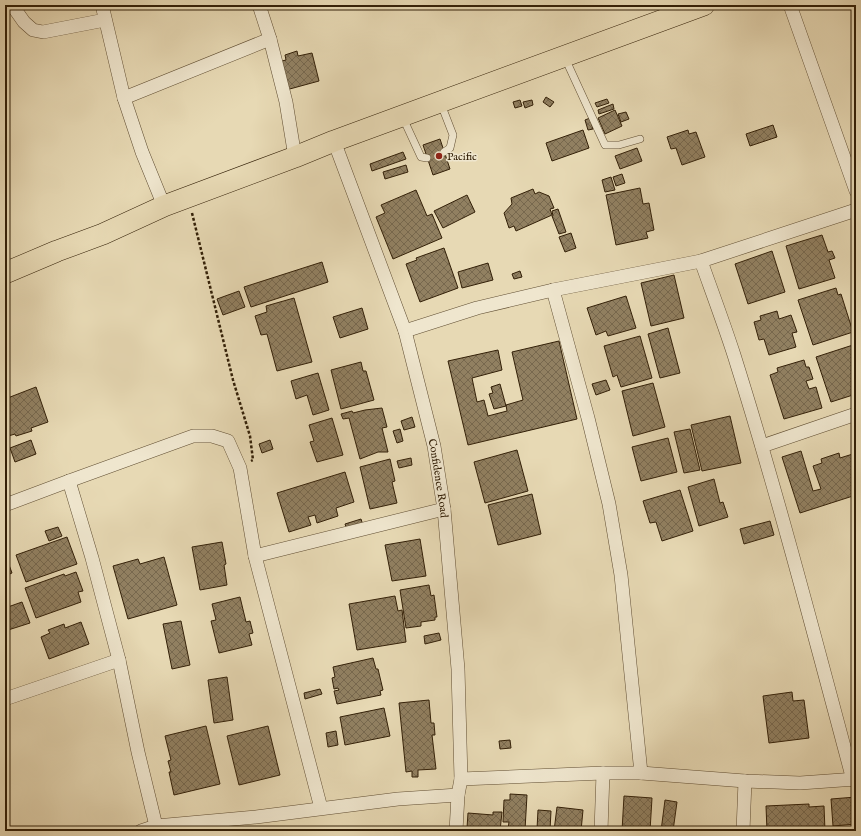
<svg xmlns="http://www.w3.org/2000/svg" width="861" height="836" viewBox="0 0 861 836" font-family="'IM FELL English',serif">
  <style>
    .building { fill: url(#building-cross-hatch); stroke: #332008 }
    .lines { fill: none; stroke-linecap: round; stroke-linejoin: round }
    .service-casing { stroke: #604e33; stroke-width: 8 }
    .minor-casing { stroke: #604e33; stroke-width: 14 }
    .primary-casing { stroke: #332008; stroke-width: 22 }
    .path { stroke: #332008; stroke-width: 2.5; stroke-dasharray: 3 2; stroke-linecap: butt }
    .service { stroke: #efe6ce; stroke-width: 7 }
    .minor { stroke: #efe6ce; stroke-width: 13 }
    .primary { stroke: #e7d9b4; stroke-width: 21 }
    .poi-dot { fill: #8f2418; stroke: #efe6ce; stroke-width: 1.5 }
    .labels { text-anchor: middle; stroke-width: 3; stroke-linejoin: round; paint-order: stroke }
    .poi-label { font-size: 11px; fill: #332008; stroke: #efe6ce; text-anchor: start }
    .street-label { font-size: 11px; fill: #332008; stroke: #efe6ce }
  </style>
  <defs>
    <pattern id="building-cross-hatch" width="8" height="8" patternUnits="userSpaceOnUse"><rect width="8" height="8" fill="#918061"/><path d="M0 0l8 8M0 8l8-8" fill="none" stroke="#77684e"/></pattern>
  </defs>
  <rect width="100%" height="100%" fill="#e7d9b4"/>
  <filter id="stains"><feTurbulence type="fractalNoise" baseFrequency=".005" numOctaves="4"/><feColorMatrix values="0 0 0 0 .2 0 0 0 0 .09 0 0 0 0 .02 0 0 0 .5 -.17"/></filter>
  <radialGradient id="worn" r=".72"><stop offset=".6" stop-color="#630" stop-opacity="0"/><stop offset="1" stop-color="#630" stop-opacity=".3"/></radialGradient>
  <path class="building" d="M297,51L298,56L312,53L319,81L286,90L278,62L286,60L285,55Z
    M546,97L554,102L550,107L543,102Z
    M607,99L609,103L597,107L595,103Z
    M520,100L522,106L515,108L513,102Z
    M532,100L533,105L525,108L523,102Z
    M613,104L614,109L599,114L598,110Z
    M615,110L622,126L605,134L598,118Z
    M626,112L629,119L621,122L618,114Z
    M590,118L593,129L588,130L585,120Z
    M773,125L777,137L750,146L746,134Z
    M583,130L589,148L552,161L546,143Z
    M688,130L689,134L696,132L705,157L682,165L676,148L671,149L667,137Z
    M440,139L450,169L433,175L423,145Z
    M637,148L642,161L620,169L615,156Z
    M403,152L406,159L372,171L370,164Z
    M406,165L408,172L385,179L383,172Z
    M622,174L625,183L616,186L613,177Z
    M611,177L615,190L605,192L602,180Z
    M640,188L643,204L649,203L654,230L646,232L648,238L616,245L606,195Z
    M533,189L535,194L539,192L549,196L554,208L550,209L552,215L516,231L514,226L509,228L504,213L512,204L511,198Z
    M416,190L427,216L432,214L442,238L393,259L376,217L385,213L381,205Z
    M467,195L475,212L443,228L434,211Z
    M558,209L566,232L559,234L552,216H553L552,211Z
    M571,233L576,248L565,252L559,237Z
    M822,235L828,252L832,251L835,258L829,260L835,278L799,289L786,246Z
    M444,248L458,288L420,302L406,264L417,260L416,258Z
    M772,251L785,292L748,304L735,264Z
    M322,262L328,282L251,307L244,287Z
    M488,263L493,280L462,288L458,272Z
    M520,271L522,277L514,279L512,274Z
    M674,275L684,318L651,326L641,283Z
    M836,288L838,295L841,294L853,332L813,345L798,300Z
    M239,291L245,307L223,315L217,299Z
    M626,296L636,328L608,336L606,331L596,335L587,308Z
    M294,298L312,362L277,371L267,334L261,335L255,316L267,312L266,306Z
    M362,308L368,329L340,338L333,317Z
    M777,311L779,319L791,315L797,332L792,333L796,347L769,355L764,339L759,340L754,322L761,320L760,316Z
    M668,328L680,373L660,378L648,334Z
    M640,336L652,378L621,387L617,375L613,377L604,346Z
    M559,341L577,419L468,445L448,361L498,350L502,370L472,378L477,402L484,400L488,416L507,411L506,405L523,400L512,352Z
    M856,344V394L831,402L816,357Z
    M804,360L806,367H809L813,379L806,381L809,389L816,387L822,408L784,419L770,375L778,372L777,368Z
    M361,362L363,371H366L374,400L341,409L331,370Z
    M318,373L329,410L313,415L307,395L296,399L291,381Z
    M606,380L610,390L596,395L592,384Z
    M653,383L665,427L633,436L622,391Z
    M500,384L506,406L494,409L489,394L493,393L491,387Z
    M36,387L48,422L31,428L32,431L16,436L15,434L5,437V399Z
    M382,408L387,427L382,428L388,452H378L360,459L349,418L343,419L341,414L352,411L353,413L365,410Z
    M730,416L741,463L702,471L691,425Z
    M412,417L415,427L404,430L401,421Z
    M332,418L343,455L317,462L310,442L314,441L309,425Z
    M400,429L403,441L397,443L393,431Z
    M690,429L700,470L684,473L674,432Z
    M668,438L677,472L641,481L632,447Z
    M31,440L36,454L15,462L10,448Z
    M270,440L273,449L262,453L259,444Z
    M517,450L528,491L485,503L474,462Z
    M801,451L813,491L821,489L813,466L822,463L821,459L839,453L840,458L856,453V495L800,513L782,457Z
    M411,458L412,465L399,468L397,461Z
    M390,459L395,481L392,482L397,503L370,509L360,467Z
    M345,472L354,502L336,508L338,516L317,523L315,515L308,517L311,525L289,532L277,493Z
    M714,479L720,503L723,502L728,517L699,526L688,487Z
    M680,490L693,531L662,541L656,522L650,523L643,501Z
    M532,494L541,534L498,545L488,505Z
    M361,519L363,525L347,530L345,524Z
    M770,521L774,535L744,544L740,529Z
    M58,527L62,536L49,541L45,531Z
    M67,537L77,564L26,582L16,555Z
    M420,539L426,576L392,581L385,545Z
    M222,542L226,564L224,565L227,585L200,590L192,547Z
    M5,554L12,573L5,576Z
    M164,557L177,605L128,619L113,566L138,559L140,564Z
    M76,572L83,591L78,592L81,602L36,618L25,588L64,574L65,576Z
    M429,585L431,596L434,595L437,617H435V620L421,622V626L406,628L400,590Z
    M395,596L398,611L402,610L406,642L357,650L349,604Z
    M240,597L246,622L250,621L253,633L249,634L252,645L219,653L211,621L216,620L212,604Z
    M22,602L30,623L5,631V608Z
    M181,621L190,665L172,669L163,624Z
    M81,622L89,644L49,659L41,637L50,633L48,630L64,624L65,628Z
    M439,633L441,640L425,644L424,636Z
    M373,658L376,669H378L383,690L380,691L381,695L337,704L334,691L339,690L338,688L334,689L332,678L335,677L333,667Z
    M227,677L233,720L214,723L208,680Z
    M320,689L322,694L305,699L304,693Z
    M792,692L793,701L804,700L809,738L769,743L763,696Z
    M429,700L431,723H434L435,735H432L436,769L418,770V777H412V771L406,772L399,703Z
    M384,708L390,736L345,745L340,717Z
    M206,726L220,784L174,795L169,772H171L168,761L171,760L165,736Z
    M268,726L280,775L239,785L227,736Z
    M336,731L338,745L328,747L326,733Z
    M510,740L511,748L500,749L499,741Z
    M510,794L527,795L525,830L508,829L509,822H503L504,800H510Z
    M624,796L652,798L650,831H622Z
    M856,797V824L833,826L831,799Z
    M665,800L677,802L673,831H661Z
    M809,804V807L824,806L825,831H767L766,806Z
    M557,807L583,810L581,831H554Z
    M538,810L551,811L550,830L537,829Z
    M493,812H502L500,831L467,828L468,813L493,815Z"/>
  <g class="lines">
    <defs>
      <path id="service" d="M565,58L605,145H619L640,139
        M441,104L453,135L450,148L444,152
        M403,118L421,157L427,158"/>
      <g id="minor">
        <path d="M12,5L24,22L33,30L43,32L105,20"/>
        <path d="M102,5L124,98L142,152L164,206"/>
        <path d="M259,5L270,39L286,102L295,157"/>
        <path d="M790,5L856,191"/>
        <path d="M124,98L270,39"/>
        <path id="s1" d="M334,141L405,331L434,446L444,509L458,669L461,779L458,795L456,831"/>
        <path d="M701,261C712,292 724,324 734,355C778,495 815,638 853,780"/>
        <path d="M553,290L588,418L609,504L621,575L641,773"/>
        <path d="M405,331L477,308L553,290L701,261L856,210"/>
        <path d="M762,446L856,414"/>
        <path d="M69,481L92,558L119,660L138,752L156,826"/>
        <path d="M5,505L69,481L193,436H212L228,441L240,468L255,556L321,808"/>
        <path d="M255,556L444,509"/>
        <path d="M5,699L119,660"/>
        <path d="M461,779L603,773H641L745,781L800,783L856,779"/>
        <path d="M141,831L156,826L256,817L398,799L458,795"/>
        <path d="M601,831L603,773"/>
        <path d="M743,831L745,781"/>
      </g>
      <path id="primary" d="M5,273L57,251L103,234L164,206L295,157L334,141L704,5"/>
    </defs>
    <use href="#service" class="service-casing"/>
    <use href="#minor" class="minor-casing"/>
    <use href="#primary" class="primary-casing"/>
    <path class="path" d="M192,213L233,380L250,436L253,460L251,461"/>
    <use href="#service" class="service"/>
    <use href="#minor" class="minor"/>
    <use href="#primary" class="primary"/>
  </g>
  <circle class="poi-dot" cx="439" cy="156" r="4"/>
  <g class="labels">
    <g class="poi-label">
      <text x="447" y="160">Pacific</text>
    </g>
    <g class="street-label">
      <text dy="4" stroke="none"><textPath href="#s1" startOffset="354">Confidence Road</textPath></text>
    </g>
  </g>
  <rect width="861" height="836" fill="none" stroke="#e7d9b4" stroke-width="20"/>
  <rect x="6" y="6" width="849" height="824" fill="none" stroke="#332008" stroke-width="2"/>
  <rect x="10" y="10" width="841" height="816" fill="none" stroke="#332008"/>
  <rect width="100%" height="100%" filter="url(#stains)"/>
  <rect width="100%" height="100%" fill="url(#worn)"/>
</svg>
